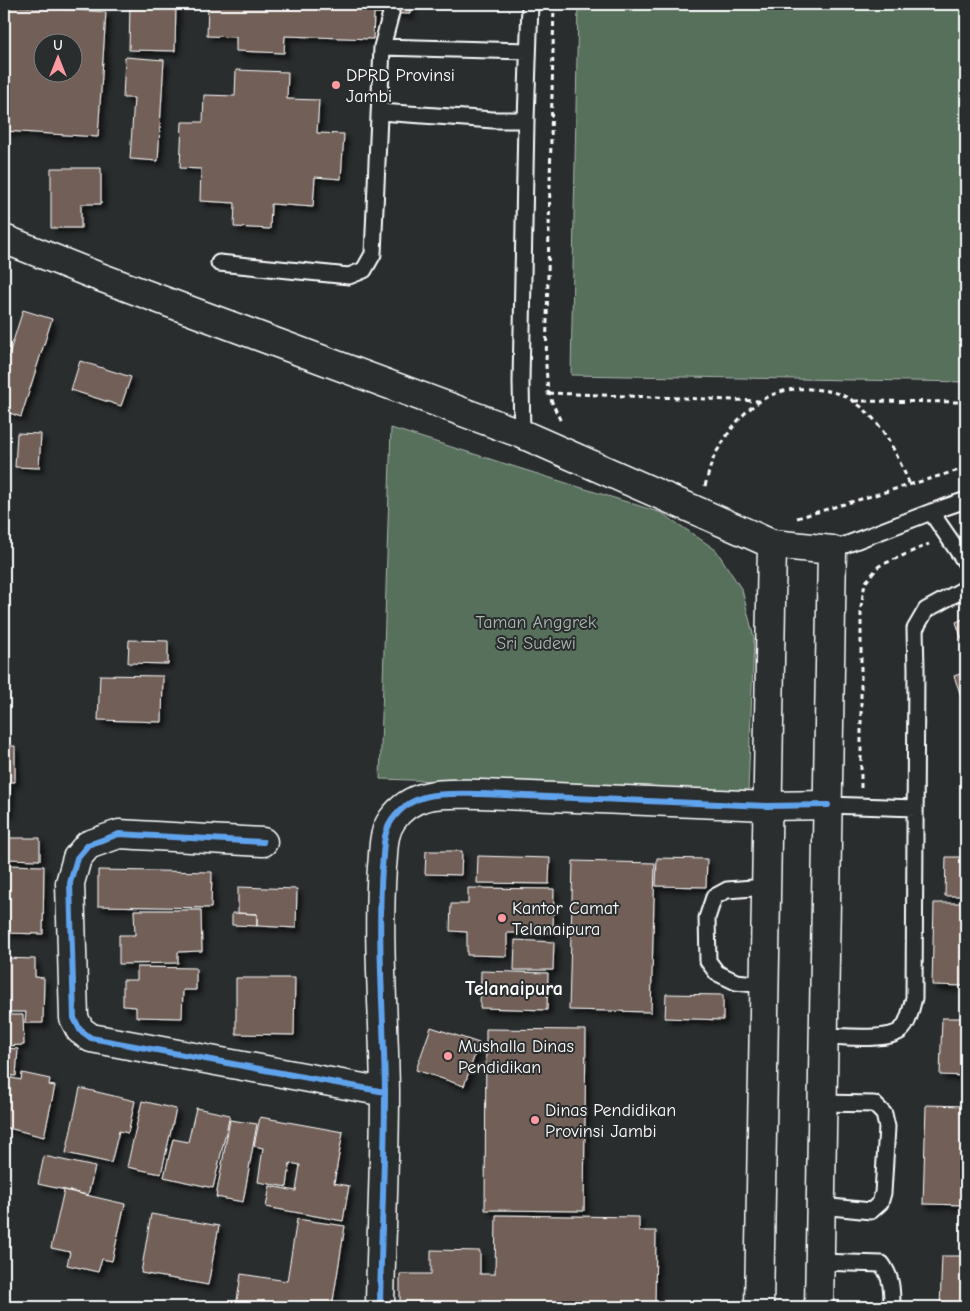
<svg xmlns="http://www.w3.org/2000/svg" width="970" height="1311" viewBox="0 0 970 1311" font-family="'Comic Neue',sans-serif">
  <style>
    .green { fill: #576f5c; stroke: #abb7ae }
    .building { fill: #726159; stroke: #fff; fill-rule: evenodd; filter: url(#shadow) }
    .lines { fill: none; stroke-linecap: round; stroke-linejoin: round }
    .service-casing { stroke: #fff; stroke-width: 19 }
    .minor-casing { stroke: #fff; stroke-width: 31 }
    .secondary-casing { stroke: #fff; stroke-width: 31 }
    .path { stroke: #fff; stroke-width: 3; stroke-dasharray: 5 4; stroke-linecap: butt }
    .service { stroke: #2a2d2e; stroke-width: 15 }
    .minor { stroke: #2a2d2e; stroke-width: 28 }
    .secondary { stroke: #2a2d2e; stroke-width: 28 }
    .cycleway-casing { stroke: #2a2d2e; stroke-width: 9 }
    .cycleway { stroke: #60a3ed; stroke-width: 6 }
    .poi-dot { fill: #ff9aa2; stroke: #2a2d2e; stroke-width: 2 }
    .labels { text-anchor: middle; stroke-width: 4; stroke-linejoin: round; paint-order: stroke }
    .poi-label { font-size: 18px; fill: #fff; stroke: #2a2d2e; text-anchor: start }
    .park-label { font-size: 18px; fill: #abb7ae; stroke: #2a2d2e }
    .quarter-label { font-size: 20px; font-weight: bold; fill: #fff; stroke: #2a2d2e }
  </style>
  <defs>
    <filter id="shadow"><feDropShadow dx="4.5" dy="4.5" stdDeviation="2.5" flood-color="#0009"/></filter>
  </defs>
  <rect width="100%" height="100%" fill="#2a2d2e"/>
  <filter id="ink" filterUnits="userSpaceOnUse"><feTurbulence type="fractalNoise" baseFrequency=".02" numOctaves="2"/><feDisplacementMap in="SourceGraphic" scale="10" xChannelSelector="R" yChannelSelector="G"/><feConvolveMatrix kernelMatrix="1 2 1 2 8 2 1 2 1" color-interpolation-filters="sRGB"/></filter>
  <g filter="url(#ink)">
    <path class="green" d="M578,4H966V382L571,375Z
      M391,428L662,513L716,550L742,590L754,638L748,791L380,779Z"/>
    <path class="building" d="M130,4H176L175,51L129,50Z
      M208,4H410V14L374,13L373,39L285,36L284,53L236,51V37L207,36Z
      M4,5L106,12L98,137L4,131ZM42,42H72V72H42Z
      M125,57L164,60L158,161L130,159L134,98H123Z
      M236,70L288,72L287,99L319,100L317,133L344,134L341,179L315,177L313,207L271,204L270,229L234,227L235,203L200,201L201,169L180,168L182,122H203L204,95L235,96Z
      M51,168H101V204H81V228H51Z
      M23,310L52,319L21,417L4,411V370Z
      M4,346L10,348L4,368Z
      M80,361L131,377L121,406L71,390Z
      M17,433L41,434L39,468L15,467Z
      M966,618V651L956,622Z
      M129,640L168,641V664L128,663Z
      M966,672V710L954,676Z
      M100,675L163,676L162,722L98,720Z
      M4,746H15V782H4Z
      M4,783L10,784L9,814H4Z
      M4,838H40V860L4,859Z
      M426,851H462L461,875L425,874Z
      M478,856L550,858L549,884L477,883Z
      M946,857H966V896H945Z
      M657,858L707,859L706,887L656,886Z
      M573,861L655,863L651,1012L569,1010Z
      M4,865L44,866L43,934L4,933Z
      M98,870L212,872L211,908L98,906Z
      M238,887L297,889L296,928L257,926V914L238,913Z
      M468,888L554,889L553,933H507V956L467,955V932L450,931L451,904H468Z
      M934,903H966V986L932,985Z
      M134,910H201L202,951L178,952V963L119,964V935H135Z
      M232,913L257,914V926L232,925Z
      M515,940L554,942L553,970H514Z
      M4,958L35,959V977L44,978L43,1023H25L26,1012H7V1008L4,1007Z
      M137,967L196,968V990H183L182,1018L136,1017V1007L123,1006V980H137Z
      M481,971L548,973L547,1010L480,1008Z
      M236,978H295L294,1035L236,1034Z
      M666,994L723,995V1020L665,1018Z
      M4,1015H23L24,1045L4,1046Z
      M942,1018H966V1076L940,1075Z
      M431,1027L479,1043L464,1086L416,1070Z
      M486,1029L586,1030L584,1211L485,1210Z
      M4,1048L18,1049L16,1076L4,1075Z
      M22,1073L50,1079L49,1085L55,1086L44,1137L4,1127V1092L7,1077L21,1080Z
      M80,1088L135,1101L128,1133L119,1131L111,1163L66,1153Z
      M142,1101L176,1109L161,1174L127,1167Z
      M926,1105L966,1106V1205L923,1204Z
      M196,1108L230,1115L213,1188L164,1177L173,1139L188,1142Z
      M260,1117L343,1132L334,1183L349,1186L343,1221L266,1207L270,1186L296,1191L300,1165L290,1163L287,1187L258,1182L263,1148L254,1146Z
      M230,1120L257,1124L243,1202L216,1197Z
      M44,1156L95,1167L88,1195L38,1184Z
      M64,1190L125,1204L112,1261L102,1259L98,1272L67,1265L70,1252L51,1248Z
      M151,1214L219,1226L208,1285L141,1273Z
      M496,1215L639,1217V1231H656L655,1307H493L400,1305V1274H431V1250L480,1251V1274H495Z
      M297,1219L345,1226L332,1307H236L241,1274L287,1281Z
      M942,1256H966V1307H940Z"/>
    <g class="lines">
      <defs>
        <path id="service" d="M382,47L528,51
          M380,112L493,120H526
          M219,263L349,276L364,270L373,254L382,47L391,13
          M522,434L521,382L526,120L530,4
          M931,512L966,563
          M832,550L931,512L966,500
          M828,805L915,808
          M764,985L736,982L717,973L708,961L707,918L714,897L727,890L766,887
          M824,1036C841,1036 888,1042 901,1030C909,1023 911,1008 914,998L916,669L915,629L926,610L966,588
          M821,1206L871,1211L880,1203L883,1193L887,1127L884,1114L874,1104L822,1103
          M819,1262L882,1264C892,1278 892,1290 892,1307"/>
        <path id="minor" d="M263,842L119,834L88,845L77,858L70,883L74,1018L80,1030L91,1038L385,1092
          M380,1307C381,1235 385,1163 385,1091C384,1017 377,942 382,867C384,851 382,834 392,820C414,789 447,794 481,794L767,806L828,805"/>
        <path id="secondary" d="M4,239L97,276L522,434L772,544L832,550L819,1307
          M759,1307L772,544"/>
      </defs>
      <use href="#service" class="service-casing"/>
      <use href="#minor" class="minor-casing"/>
      <use href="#secondary" class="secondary-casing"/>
      <path class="path" d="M554,4L546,365L548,393L561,422
        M548,393L759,401
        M854,401L966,402
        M705,486C708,476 710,466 714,457C717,450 722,444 726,437C745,407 772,386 810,389C825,390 840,392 853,401C882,419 897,455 910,485
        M797,518L966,468
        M861,788V607L865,583L879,566L929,544"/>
      <use href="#service" class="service"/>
      <use href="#minor" class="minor"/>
      <use href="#secondary" class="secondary"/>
      <defs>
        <path id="cycleway" d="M263,842L119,834L88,845L77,858L70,883L74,1018L80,1030L91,1038L385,1092
          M380,1307C381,1235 385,1163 385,1091C384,1017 377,942 382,867C384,851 382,834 392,820C414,789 447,794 481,794L767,806L828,805"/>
      </defs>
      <use href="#cycleway" class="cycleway-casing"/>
      <use href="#cycleway" class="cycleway"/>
    </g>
  </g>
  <g class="poi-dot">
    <circle cx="336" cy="85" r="5"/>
    <circle cx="502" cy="918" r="5"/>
    <circle cx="448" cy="1056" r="5"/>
    <circle cx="535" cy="1120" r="5"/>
  </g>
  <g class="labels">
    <g class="poi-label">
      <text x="346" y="81">DPRD Provinsi<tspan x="346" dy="21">Jambi</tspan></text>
      <text x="512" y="914">Kantor Camat<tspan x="512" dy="21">Telanaipura</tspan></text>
      <text x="458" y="1052">Mushalla Dinas<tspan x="458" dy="21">Pendidikan</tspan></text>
      <text x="545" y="1116">Dinas Pendidikan<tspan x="545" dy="21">Provinsi Jambi</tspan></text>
    </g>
    <g class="park-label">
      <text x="536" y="628">Taman Anggrek<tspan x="536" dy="21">Sri Sudewi</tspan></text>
    </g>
    <g class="quarter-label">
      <text x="514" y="995">Telanaipura</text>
    </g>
  </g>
  <rect width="970" height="1311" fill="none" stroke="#2a2d2e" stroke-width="20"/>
  <rect x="10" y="10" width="950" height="1291" fill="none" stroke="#fff" stroke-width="2" filter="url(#ink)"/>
  <g transform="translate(58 58)"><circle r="24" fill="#2a2d2e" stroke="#7f8182"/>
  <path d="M0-4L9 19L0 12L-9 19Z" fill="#ff9aa2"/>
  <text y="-8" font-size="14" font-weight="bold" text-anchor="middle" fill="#ffffff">U</text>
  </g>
</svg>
